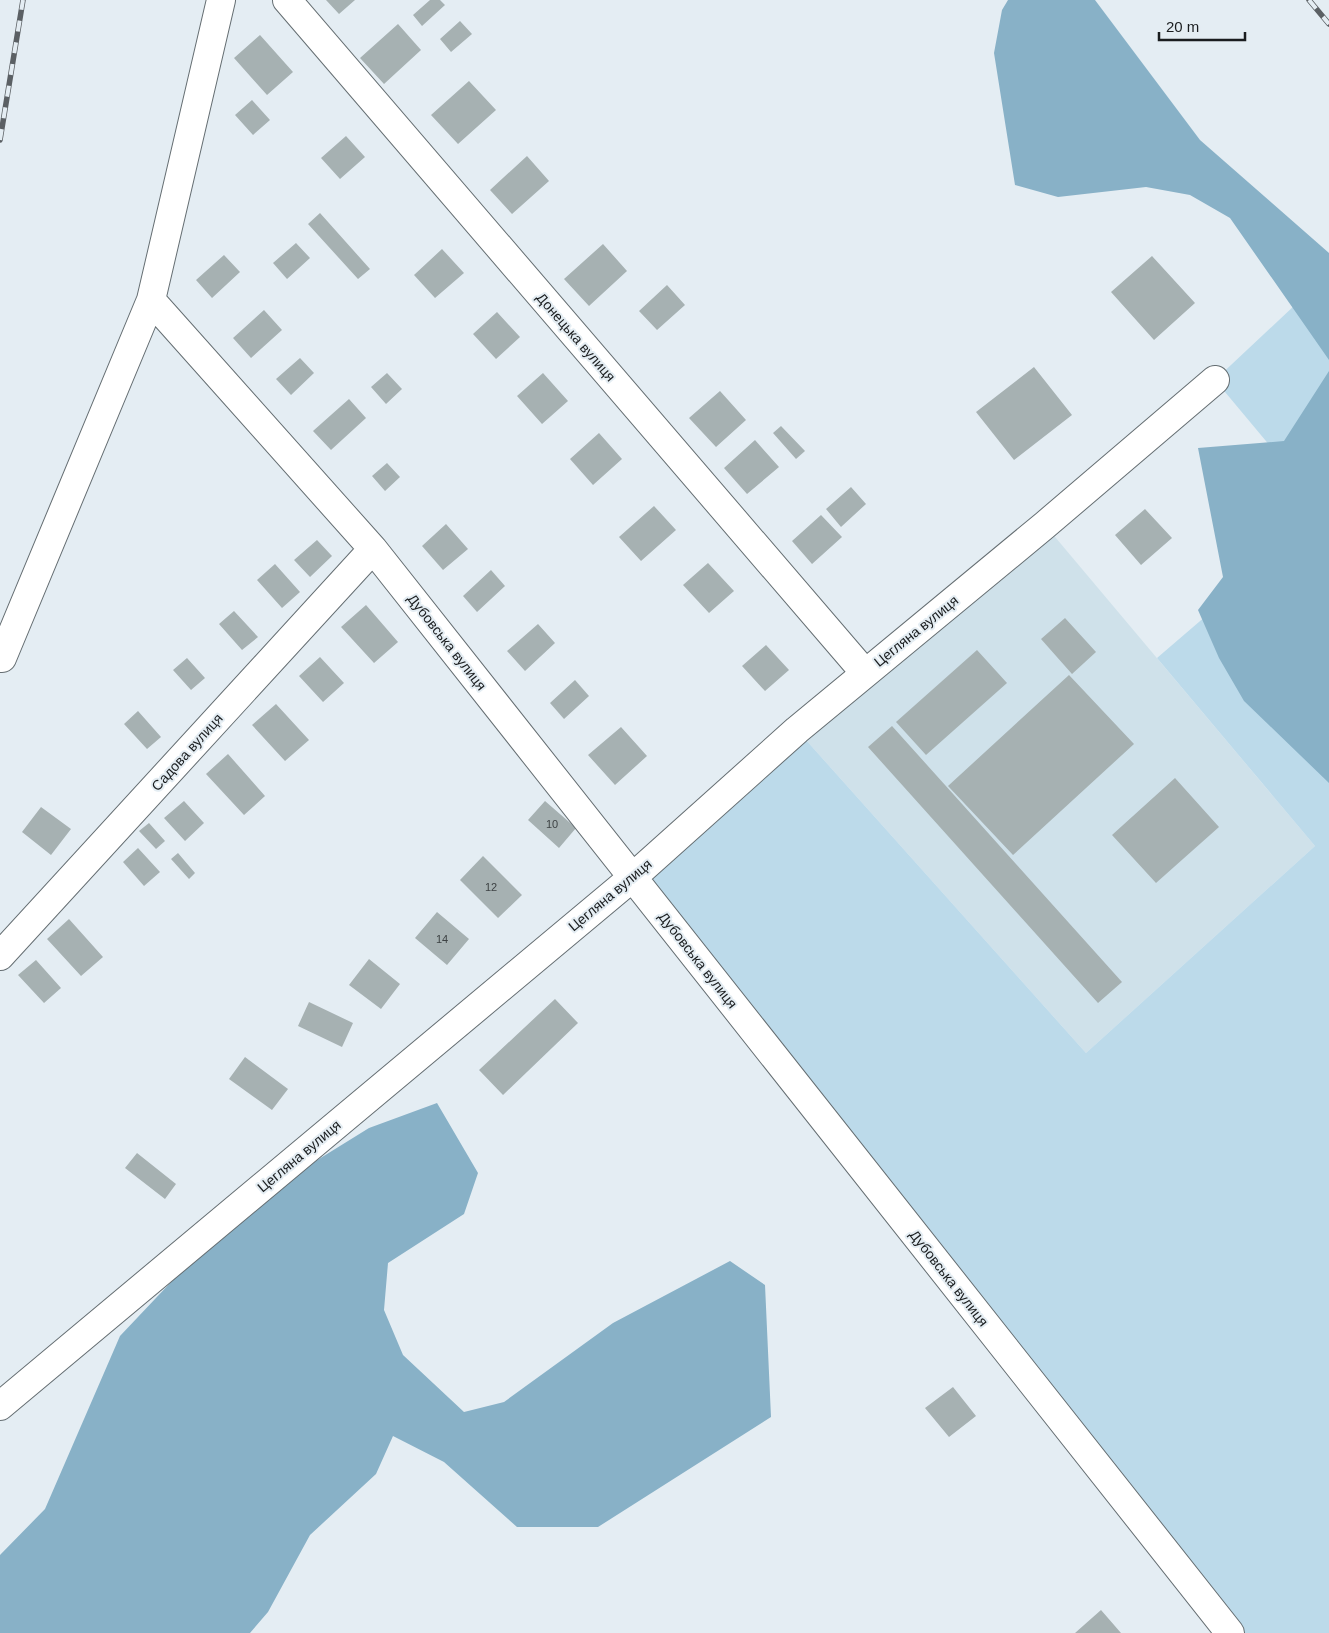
<svg xmlns="http://www.w3.org/2000/svg" width="1329" height="1633" viewBox="0 0 1329 1633" font-family="Helvetica,sans-serif">
  <style>
    .built { fill: #cfe1ea }
    .green { fill: #bcdaea }
    .forest { fill: #88b1c7 }
    .building { fill: #a6b1b2 }
    .lines { fill: none; stroke-linecap: round; stroke-linejoin: round }
    .minor-casing { stroke: #656e72; stroke-width: 30 }
    .minor { stroke: #fff; stroke-width: 28 }
    .rail-casing { stroke: #5b6064; stroke-width: 5.5 }
    .rail { stroke: #e4edf3; stroke-width: 4; stroke-dasharray: 11; stroke-linecap: butt }
    .labels { text-anchor: middle; stroke-width: 4; stroke-linejoin: round; paint-order: stroke }
    .number-label { font-size: 11px; fill: #3d4244 }
    .street-label { font-size: 14px; fill: #1a1d1f; stroke: #e4edf3 }
  </style>
  <rect width="100%" height="100%" fill="#e4edf3"/>
  <path class="built" d="M1045,525L1315,846L1086,1053L797,730Z"/>
  <path class="green" d="M1329,273V1633H1230L633,877L797,730L1086,1053L1315,846L1157,658L1326,513L1215,380Z"/>
  <path class="forest" d="M1008,0H1095L1200,140L1329,253V360L1230,218L1190,195L1146,187L1058,197L1015,185L994,53L1002,10Z
    M1329,371V783L1244,701L1219,658L1198,610L1223,577L1198,448L1284,441Z
    M437,1103L478,1173L464,1214L388,1263L384,1310L403,1355L464,1412L504,1402L613,1323L730,1261L765,1285L771,1417L598,1527H517L444,1462L393,1436L376,1474L310,1535L268,1612L250,1633H0V1555L45,1509L120,1336L243,1206L369,1128Z"/>
  <path class="building" d="M326,0H355L339,14Z
    M430,0H440L445,5L422,26L413,15Z
    M460,21L472,34L451,52L440,39Z
    M398,24L421,50L384,84L360,58Z
    M260,35L293,72L267,95L234,58Z
    M469,81L496,110L458,144L431,115Z
    M252,100L270,120L253,135L235,115Z
    M346,136L365,157L340,179L321,158Z
    M527,156L549,181L512,214L490,190Z
    M320,213L370,269L358,279L308,224Z
    M296,243L310,258L287,279L273,263Z
    M603,244L627,271L589,306L564,279Z
    M442,249L464,273L435,298L414,275Z
    M224,255L240,272L212,298L196,280Z
    M1152,256L1195,303L1154,340L1111,292Z
    M667,285L685,305L657,330L639,311Z
    M264,310L282,330L251,358L233,338Z
    M497,312L520,337L496,359L473,334Z
    M300,358L314,373L291,395L276,379Z
    M1034,367L1072,415L1014,460L976,412Z
    M387,373L402,389L386,404L371,387Z
    M543,373L568,401L542,424L517,396Z
    M720,391L746,420L716,447L689,418Z
    M349,399L366,418L331,450L313,431Z
    M781,426L805,451L796,459L773,433Z
    M599,433L622,459L593,485L570,459Z
    M755,440L779,467L747,494L724,468Z
    M387,463L400,477L385,491L372,476Z
    M851,487L866,504L841,527L826,509Z
    M654,506L676,530L641,561L619,537Z
    M1145,509L1172,538L1141,565L1115,535Z
    M821,515L842,537L812,564L792,541Z
    M446,524L468,549L443,570L422,546Z
    M317,540L332,556L310,577L294,560Z
    M708,563L734,591L709,613L683,585Z
    M275,564L300,592L282,608L257,580Z
    M491,570L505,586L477,612L463,596Z
    M366,605L398,642L374,663L341,627Z
    M234,611L258,637L242,650L219,624Z
    M1065,618L1096,652L1072,674L1041,639Z
    M538,624L555,643L525,671L507,651Z
    M766,645L789,670L765,691L742,666Z
    M977,650L1007,683L926,755L896,722Z
    M320,657L344,683L323,702L299,676Z
    M187,658L205,678L191,690L173,670Z
    M1069,675L1134,744L1013,855L948,786Z
    M575,680L589,696L564,719L550,703Z
    M276,704L309,740L285,761L252,725Z
    M138,711L161,737L147,749L124,724Z
    M892,726L1122,982L1098,1003L868,747Z
    M621,727L647,756L615,785L588,755Z
    M228,754L265,796L244,815L206,774Z
    M1175,778L1219,827L1156,883L1112,835Z
    M184,801L204,823L185,841L164,818Z
    M545,801L576,828L559,848L528,820Z
    M41,807L71,829L51,855L22,832Z
    M149,823L165,841L156,849L139,831Z
    M138,848L160,872L144,886L123,862Z
    M178,853L195,873L189,879L171,859Z
    M483,856L522,895L498,918L460,880Z
    M437,912L469,939L447,965L415,938Z
    M69,919L103,957L81,976L47,939Z
    M369,959L400,984L381,1009L349,985Z
    M36,960L61,988L44,1003L18,975Z
    M555,999L578,1023L503,1095L479,1070Z
    M309,1002L353,1023L342,1047L298,1026Z
    M245,1057L288,1089L272,1110L229,1079Z
    M137,1153L176,1184L165,1199L125,1168Z
    M953,1387L976,1416L949,1437L925,1408Z
    M1101,1610L1121,1633H1075Z"/>
  <g class="lines">
    <defs>
      <path id="minor" d="M287,0L865,673
        M151,300L373,549L1230,1633
        M0,657L2,658L151,300L221,0
        M0,956L373,549
        M0,1406L633,877L797,730L1045,525L1215,380"/>
    </defs>
    <use href="#minor" class="minor-casing"/>
    <use href="#minor" class="minor"/>
    <defs>
      <path id="rail" d="M1309,0L1329,24
        M0,140L23,0"/>
    </defs>
    <use href="#rail" class="rail-casing"/>
    <use href="#rail" class="rail"/>
  </g>
  <g class="labels">
    <g class="number-label">
      <text x="552" y="828">10</text>
      <text x="491" y="891">12</text>
      <text x="442" y="943">14</text>
    </g>
    <g class="street-label">
      <text transform="translate(576 337) rotate(49)" y="5">Донецька вулиця</text>
      <text transform="translate(916 631) rotate(-39)" y="5">Цегляна вулиця</text>
      <text transform="translate(447 642) rotate(52)" y="5">Дубовська вулиця</text>
      <text transform="translate(187 752) rotate(-48)" y="5">Садова вулиця</text>
      <text transform="translate(610 895) rotate(-40)" y="5">Цегляна вулиця</text>
      <text transform="translate(698 960) rotate(52)" y="5">Дубовська вулиця</text>
      <text transform="translate(299 1156) rotate(-40)" y="5">Цегляна вулиця</text>
      <text transform="translate(949 1278) rotate(52)" y="5">Дубовська вулиця</text>
    </g>
  </g>
  <path d="M1159 32v8h86v-8" fill="none" stroke="#1a1d1f" stroke-width="2.5"/>
  <text x="1166" y="32" font-size="15" fill="#1a1d1f" stroke="#e4edf3" stroke-width="4" paint-order="stroke">20 m</text>
</svg>
